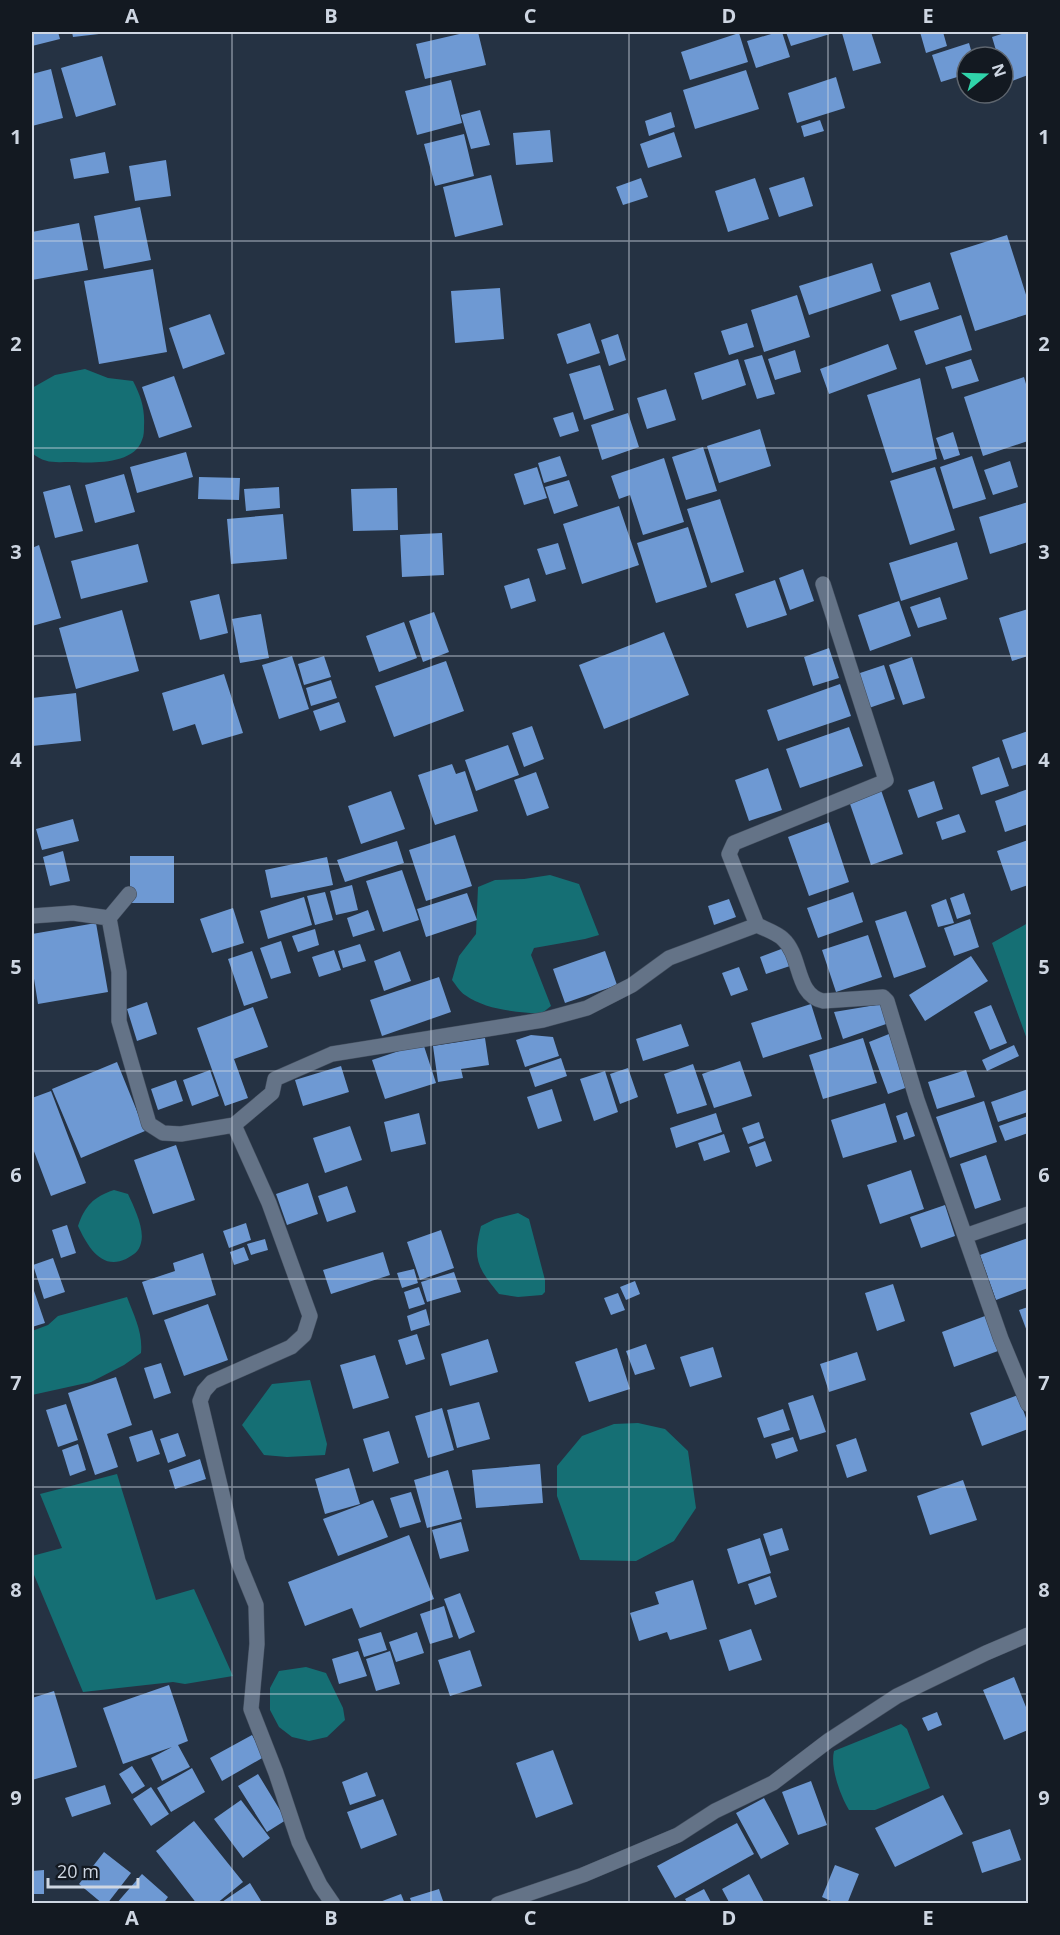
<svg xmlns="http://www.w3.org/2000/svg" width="1060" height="1935" viewBox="0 0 1060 1935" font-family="'Open Sans',sans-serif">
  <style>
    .water { fill: #156f74 }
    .building { fill: #6e99d3 }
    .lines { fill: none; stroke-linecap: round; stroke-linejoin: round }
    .minor-casing { stroke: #434e5e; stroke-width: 16 }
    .minor { stroke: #647387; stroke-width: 15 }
    .grid { fill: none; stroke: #ced6e2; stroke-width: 1.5; stroke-opacity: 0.55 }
    .neatline { fill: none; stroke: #ced6e2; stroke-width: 2 }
    .grid-label { font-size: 20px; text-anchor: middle; font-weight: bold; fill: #ced6e2 }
  </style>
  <rect width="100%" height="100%" fill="#253243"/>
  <path class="water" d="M85,369L108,378L133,381C141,396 145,409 144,426C144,430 144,436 142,440C134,465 91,463 71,462C55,462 45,464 32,453V388L55,375Z
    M550,875L579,884L599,935L585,939L534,948L531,955L551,1006L541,1014C516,1012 486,1010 465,995C460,992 456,985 452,980L459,956L476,934L478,887L495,880L524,879Z
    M1028,923V922V1042L992,943Z
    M114,1190L128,1194C134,1207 145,1229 141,1243C139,1252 133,1255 126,1259C101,1271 87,1245 78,1226C85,1206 93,1197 114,1190Z
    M518,1213L529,1219L545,1280V1292L542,1295L518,1297L499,1294C478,1268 472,1260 481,1226L495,1219Z
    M127,1297C134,1316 143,1332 141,1353L124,1365L91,1382L32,1395V1331L48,1325L58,1316Z
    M310,1380L327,1444L325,1455L287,1457L264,1455L242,1425L272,1384Z
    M638,1423L665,1429L688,1451L696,1508L674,1541L636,1561L580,1560L557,1496V1466L582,1436L614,1424Z
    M117,1474L156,1600L194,1589L233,1676L185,1684L173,1682L83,1692L32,1570V1556L62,1548L40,1494Z
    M306,1667L326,1673L343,1708L345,1720L327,1737L309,1741L292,1737L279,1727L270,1710V1688L279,1671Z
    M901,1724L907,1729L930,1788L875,1810H849C840,1795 830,1767 834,1751Z"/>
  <path class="building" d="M32,32H58L60,39L32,46Z
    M72,32H98L99,34L73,37Z
    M468,32H478L486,65L425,79L416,44Z
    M778,32H782L790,57L756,68L747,41Z
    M786,32H829L830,34L791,46Z
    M847,32H871L881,63L853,71L842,33Z
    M920,32H943L947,46L926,53Z
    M1008,32H1028V75L1007,83L1003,71V57H998L992,37Z
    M739,33L748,62L690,80L681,52Z
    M969,43L973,57H967V74L941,82L932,55Z
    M102,56L116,105L76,117L61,68Z
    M51,69L63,118L32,126V74Z
    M746,70L759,109L695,129L683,90Z
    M836,77L845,108L797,123L788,93Z
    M451,80L462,123L417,135L405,91Z
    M480,110L490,145L471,149L461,115Z
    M671,112L675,127L649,136L645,121Z
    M820,120L824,131L804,137L801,126Z
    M550,130L553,162L516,165L513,133Z
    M674,132L682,157L648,168L640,144Z
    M464,134L474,176L435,186L424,144Z
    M105,152L109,173L74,179L70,159Z
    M166,160L171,196L135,201L129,166Z
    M491,175L503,225L455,237L443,187Z
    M804,177L813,206L779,217L769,188Z
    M641,178L648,197L623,205L616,187Z
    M755,178L769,219L728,232L715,191Z
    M140,207L151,260L104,269L94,216Z
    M79,223L88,270L32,280V232Z
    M1007,235L1028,301V314L975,331L950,253Z
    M872,263L881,291L809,315L799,286Z
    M153,269L167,352L99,364L84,281Z
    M930,282L939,309L900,321L891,295Z
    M500,288L504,339L455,343L451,291Z
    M797,295L810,337L764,352L751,310Z
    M210,314L225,354L183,369L169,328Z
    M961,315L972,350L926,365L914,331Z
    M590,323L600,353L567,364L557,334Z
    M747,323L754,347L729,355L721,331Z
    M618,334L626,360L609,366L601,340Z
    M888,344L897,369L829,394L820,369Z
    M795,350L801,372L775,380L768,359Z
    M762,355L775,394L757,399L744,360Z
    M738,359L746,385L702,400L694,373Z
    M971,359L979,381L952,389L945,367Z
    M600,365L614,410L584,420L569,374Z
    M174,376L192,427L159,438L142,387Z
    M1024,377L1028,391V441L983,456L964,397Z
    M920,378L937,459L892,473L867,395Z
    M666,389L676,420L647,429L637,398Z
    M573,412L579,431L560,437L553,418Z
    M628,413L639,447L602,460L591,425Z
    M760,429L771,466L719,483L707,446Z
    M953,432L960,455L944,460L936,438Z
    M703,447L717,491L686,500L672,457Z
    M186,452L193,477L137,493L130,467Z
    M560,456L567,476L544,483L538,463Z
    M972,456L986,499L953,509L940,467Z
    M664,458L684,522L643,535L630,495L619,499L611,476Z
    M1010,461L1018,487L993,495L984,470Z
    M537,467L547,498L524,505L514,474Z
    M935,467L955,530L910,545L890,481Z
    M124,474L135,512L95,523L85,485Z
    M199,477L240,478L239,500L198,499Z
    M569,480L578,506L554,514L545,487Z
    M70,485L83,531L55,538L43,492Z
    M279,487L280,508L246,511L244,489Z
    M397,488L398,530L353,531L351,489Z
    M720,499L744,572L711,583L687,509Z
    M1028,502V542L990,554L979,517Z
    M619,506L639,565L582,584L563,524Z
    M283,514L287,559L231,564L227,519Z
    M688,527L707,587L656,603L637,543Z
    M442,533L444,575L402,577L400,535Z
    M957,542L968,579L901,601L889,563Z
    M558,543L566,569L546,575L537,549Z
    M138,544L148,582L81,599L71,561Z
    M39,545L61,618L32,626V548Z
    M803,569L814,601L790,610L779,578Z
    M529,578L536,601L511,609L504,586Z
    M775,580L787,615L747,628L735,594Z
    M219,594L228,633L200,640L190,601Z
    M940,597L947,619L918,628L910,607Z
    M899,601L911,636L870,651L858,615Z
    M1028,609V656L1012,661L999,618Z
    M122,610L139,671L76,689L59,628Z
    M434,612L449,652L423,662L409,621Z
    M261,614L269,658L240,663L232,619Z
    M404,622L417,658L379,672L366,636Z
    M664,632L689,695L604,729L579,665Z
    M829,648L839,678L813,686L804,657Z
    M292,656L309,709L279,719L262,665Z
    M324,656L331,677L304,685L298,664Z
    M912,657L925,698L903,705L889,665Z
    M446,661L464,711L394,737L375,686Z
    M884,665L895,699L869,708L857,674Z
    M224,674L243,733L202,745L195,724L173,731L162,693Z
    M331,680L337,698L311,706L306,688Z
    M840,684L851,716L778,741L767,710Z
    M76,693L81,741L32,746V698Z
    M339,702L346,722L320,731L313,711Z
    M532,726L544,759L524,767L512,733Z
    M849,727L863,766L800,788L786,749Z
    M1028,731V764L1012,769L1002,740Z
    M508,745L519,775L476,791L465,760Z
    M999,757L1009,786L981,795L972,767Z
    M452,764L456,774L465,771L478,811L435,825L418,775Z
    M768,768L782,810L749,821L735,780Z
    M536,772L549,808L527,816L514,780Z
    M934,781L943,809L918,818L908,790Z
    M1028,789V824L1005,832L995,801Z
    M881,790L903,854L871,865L849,801Z
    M391,791L405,829L361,844L348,806Z
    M959,814L966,832L942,840L936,822Z
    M73,819L79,841L42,850L36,829Z
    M829,822L849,882L809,896L788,837Z
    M455,835L472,886L426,901L409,850Z
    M1028,840V885L1011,891L997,851Z
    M397,841L404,863L345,882L337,860Z
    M63,851L70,881L50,886L43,857Z
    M130,856H174V903H130Z
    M327,857L333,885L271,898L265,870Z
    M402,870L419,920L383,932L366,881Z
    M352,885L358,910L336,915L330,891Z
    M325,892L333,920L315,925L307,896Z
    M853,892L863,922L818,938L807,908Z
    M467,893L477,920L426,937L417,909Z
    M964,893L971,914L957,919L950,898Z
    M304,897L312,925L268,939L260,911Z
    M729,899L736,917L714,925L708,906Z
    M946,899L954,923L938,927L931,905Z
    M233,908L244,943L212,953L200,919Z
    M368,910L375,930L353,937L347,918Z
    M906,911L926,967L894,978L875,921Z
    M970,919L979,947L954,956L944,928Z
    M96,923L108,992L38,1004L32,966V934Z
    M315,929L319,945L298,952L292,936Z
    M868,935L882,977L836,992L822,950Z
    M281,941L291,973L271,979L260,948Z
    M360,944L366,961L343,968L338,951Z
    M784,948L790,966L766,974L760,957Z
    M334,950L341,970L319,977L312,957Z
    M252,951L268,998L244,1006L228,959Z
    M400,951L411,981L384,991L374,961Z
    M605,951L617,985L565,1003L553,969Z
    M971,956L988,981L925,1021L909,995Z
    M739,967L748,990L731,996L722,973Z
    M439,977L451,1012L382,1036L370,1000Z
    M147,1002L157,1034L137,1041L127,1009Z
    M811,1004L822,1039L763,1058L751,1023Z
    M882,1004L889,1023L843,1039L834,1012Z
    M991,1005L1007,1043L990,1050L974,1012Z
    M253,1007L268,1047L234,1059L248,1098L225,1106L197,1028Z
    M681,1024L689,1046L643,1061L636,1039Z
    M889,1034L908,1087L888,1094L869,1042Z
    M531,1035L553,1037L559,1056L525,1067L516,1040Z
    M485,1038L489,1065L461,1069L463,1078L438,1082L433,1046Z
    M863,1038L877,1083L823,1099L809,1055Z
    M423,1043L436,1083L385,1099L372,1060Z
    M1014,1045L1019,1056L987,1071L982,1060Z
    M561,1058L567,1076L535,1087L529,1069Z
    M740,1061L752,1096L714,1108L702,1074Z
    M117,1062L145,1131L81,1158L52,1089Z
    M693,1064L707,1105L677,1114L664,1074Z
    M341,1066L349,1092L303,1106L295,1080Z
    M628,1068L638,1097L620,1104L610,1074Z
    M210,1070L219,1096L192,1106L183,1080Z
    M966,1070L975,1097L937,1109L928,1082Z
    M605,1071L618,1112L594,1121L580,1079Z
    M176,1080L183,1101L158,1110L151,1089Z
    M552,1089L562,1121L538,1129L527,1097Z
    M1028,1089V1112L998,1122L991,1102Z
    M51,1091L86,1183L51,1196L32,1146V1098Z
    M984,1101L997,1142L950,1158L936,1117Z
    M885,1103L897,1142L843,1158L831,1120Z
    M907,1112L915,1136L904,1140L896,1116Z
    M419,1113L426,1144L391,1152L384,1122Z
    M716,1113L722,1132L676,1148L670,1128Z
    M1028,1116V1133L1005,1141L999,1126Z
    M759,1122L764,1138L748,1144L742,1128Z
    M350,1126L362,1160L325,1173L313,1138Z
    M724,1134L730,1152L704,1161L698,1143Z
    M765,1141L772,1161L756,1167L749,1147Z
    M176,1145L195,1200L153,1214L134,1160Z
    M986,1155L1001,1200L975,1209L960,1164Z
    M911,1170L924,1209L880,1224L867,1185Z
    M308,1183L318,1214L287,1225L276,1194Z
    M347,1186L356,1212L327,1222L318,1196Z
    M945,1205L955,1236L921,1248L910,1217Z
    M246,1223L251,1240L229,1248L223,1231Z
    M67,1225L76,1253L61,1258L52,1230Z
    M441,1230L454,1268L420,1280L407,1242Z
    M1028,1238V1288L996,1300L980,1255Z
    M265,1239L268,1250L251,1255L247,1244Z
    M244,1247L249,1260L234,1265L230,1252Z
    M383,1252L390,1275L331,1294L323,1270Z
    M203,1253L216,1295L153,1315L142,1282L175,1271L173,1263Z
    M53,1258L65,1292L44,1299L33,1265Z
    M414,1269L418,1283L402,1288L397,1273Z
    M454,1272L461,1292L427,1302L421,1282Z
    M635,1281L640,1294L626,1300L620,1287Z
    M893,1284L905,1321L877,1331L865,1293Z
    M32,1285L45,1323L32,1327Z
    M419,1287L425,1304L409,1309L404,1292Z
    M618,1293L625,1310L611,1315L604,1298Z
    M208,1304L228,1360L184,1376L164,1320Z
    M1028,1307V1334L1019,1310Z
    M426,1309L430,1325L411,1331L407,1316Z
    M985,1316L998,1351L954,1367L942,1332Z
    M417,1334L425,1359L406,1365L398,1340Z
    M488,1339L498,1372L450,1386L441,1354Z
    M646,1344L655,1369L635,1375L626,1351Z
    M713,1347L722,1377L690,1387L680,1357Z
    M617,1348L630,1389L589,1402L575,1362Z
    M857,1352L866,1380L829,1392L820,1364Z
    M375,1355L389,1398L353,1409L340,1365Z
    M161,1363L171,1393L154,1399L144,1368Z
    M116,1377L132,1425L107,1434L118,1467L95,1475L68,1393Z
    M813,1395L826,1432L800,1440L788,1403Z
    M1018,1395L1028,1424V1429L982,1446L970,1413Z
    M479,1402L490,1439L457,1448L447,1410Z
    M66,1404L78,1440L58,1447L46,1410Z
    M442,1408L454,1450L428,1458L415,1416Z
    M783,1409L790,1430L764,1438L757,1418Z
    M152,1430L160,1454L137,1462L129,1437Z
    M389,1431L399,1463L373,1472L363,1439Z
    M178,1433L186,1456L168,1463L160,1439Z
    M793,1437L798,1451L776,1459L771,1444Z
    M856,1438L867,1471L847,1478L836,1445Z
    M78,1444L86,1470L70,1476L62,1450Z
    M200,1459L206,1479L175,1489L169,1470Z
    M540,1464L543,1503L476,1508L472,1470Z
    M349,1468L360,1504L325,1514L315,1479Z
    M448,1470L462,1519L427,1528L414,1480Z
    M963,1480L977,1520L930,1535L917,1496Z
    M411,1492L421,1522L400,1528L390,1498Z
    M373,1500L388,1537L338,1556L323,1519Z
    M461,1522L469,1551L440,1559L432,1530Z
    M782,1528L789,1550L770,1556L763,1534Z
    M409,1535L434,1599L360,1628L352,1608L305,1626L288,1582Z
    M760,1538L771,1573L738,1584L727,1549Z
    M770,1576L777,1597L755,1605L748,1584Z
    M693,1580L707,1629L670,1640L667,1632L639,1641L630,1613L659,1604L655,1592Z
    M460,1593L475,1632L459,1639L444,1599Z
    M444,1606L453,1637L430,1644L420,1614Z
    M751,1629L762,1660L729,1671L719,1640Z
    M381,1632L387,1650L364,1657L358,1639Z
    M417,1632L424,1653L396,1662L389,1642Z
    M470,1650L482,1686L450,1696L438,1660Z
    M358,1651L367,1676L339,1684L332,1659Z
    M390,1651L400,1684L376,1691L366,1659Z
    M1014,1677L1028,1712V1730L1004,1740L983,1690Z
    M169,1685L188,1741L178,1745L190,1767L162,1781L151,1758L172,1747L123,1764L103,1708Z
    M54,1691L77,1767L32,1780V1698Z
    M937,1712L942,1725L928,1731L922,1718Z
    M252,1735L264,1757L222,1781L210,1758Z
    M553,1750L573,1804L536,1818L516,1763Z
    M132,1766L145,1786L132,1794L119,1774Z
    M192,1768L205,1792L171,1812L157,1788Z
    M367,1772L376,1796L350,1805L342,1782Z
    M258,1774L286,1820L267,1832L238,1786Z
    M811,1781L827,1825L798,1835L782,1792Z
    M105,1785L111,1804L72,1817L65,1798Z
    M151,1787L169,1814L151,1826L133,1799Z
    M943,1795L963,1834L895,1867L875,1828Z
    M764,1798L789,1844L761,1859L736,1813Z
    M383,1799L397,1835L361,1849L347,1812Z
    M241,1800L270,1838L243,1858L214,1819Z
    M194,1821L243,1882L216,1904H197L156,1851Z
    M737,1823L754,1854L675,1898L657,1866Z
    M1010,1829L1021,1860L982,1873L972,1842Z
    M104,1852L131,1873L107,1904H103L79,1884Z
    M835,1865L859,1874L847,1904H838L822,1897Z
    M44,1870V1894H32V1871Z
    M142,1874L168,1897L163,1904H116Z
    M749,1874L765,1904H730L722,1889Z
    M250,1883L263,1904H219Z
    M439,1889L444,1904H412L410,1898Z
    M704,1889L712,1904H688L685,1899Z
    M401,1894L405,1904H377V1903Z"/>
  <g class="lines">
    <defs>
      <path id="minor" d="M823,584L886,780L879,784L734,843L729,854L757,925C765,929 777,933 783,939C802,956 795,995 823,1001L883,997L887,1001L917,1100L965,1236
        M129,894L109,918L119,972V1021L149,1124L163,1133L181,1134L234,1125L272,1093L275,1079L332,1054L543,1020L587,1008L632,985L669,958L757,925
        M32,916L73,913L109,918
        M234,1125L269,1203L310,1316L304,1335L291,1347L212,1382L204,1391L200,1401L238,1561L256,1605L257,1644L251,1709L276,1773L299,1842L320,1885L333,1904
        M1028,1214L965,1236L1001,1339L1028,1404
        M498,1904L583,1875L678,1835L715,1811L773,1783L828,1741L897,1696L986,1653L1028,1635"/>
    </defs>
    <use href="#minor" class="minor-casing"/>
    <use href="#minor" class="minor"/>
  </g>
  <path class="grid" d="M232,32V1904M431,32V1904M629,32V1904M828,32V1904M32,241H1028M32,448H1028M32,656H1028M32,864H1028M32,1071H1028M32,1279H1028M32,1487H1028M32,1694H1028"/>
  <rect width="1060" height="1935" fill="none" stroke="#131921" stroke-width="66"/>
  <g transform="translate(985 75) rotate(71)"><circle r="28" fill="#131921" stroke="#5e656e" stroke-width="1.5"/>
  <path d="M0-4.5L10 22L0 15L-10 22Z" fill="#30d4aa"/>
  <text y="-9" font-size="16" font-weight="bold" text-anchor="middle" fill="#ced6e2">N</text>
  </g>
  <path d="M48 1878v9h90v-9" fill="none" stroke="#ced6e2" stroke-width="3"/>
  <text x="57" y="1878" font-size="18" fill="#ced6e2" stroke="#131921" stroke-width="4.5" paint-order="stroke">20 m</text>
  <rect x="33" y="33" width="994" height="1869" class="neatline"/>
  <g class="grid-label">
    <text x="132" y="23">A</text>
    <text x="331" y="23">B</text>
    <text x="530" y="23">C</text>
    <text x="729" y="23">D</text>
    <text x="928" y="23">E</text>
    <text x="16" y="144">1</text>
    <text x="1044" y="144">1</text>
    <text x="16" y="351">2</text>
    <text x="1044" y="351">2</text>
    <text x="16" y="559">3</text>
    <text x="1044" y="559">3</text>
    <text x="16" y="767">4</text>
    <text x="1044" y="767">4</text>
    <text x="16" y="974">5</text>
    <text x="1044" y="974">5</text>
    <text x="16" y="1182">6</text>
    <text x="1044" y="1182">6</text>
    <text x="16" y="1390">7</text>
    <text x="1044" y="1390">7</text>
    <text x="16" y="1597">8</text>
    <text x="1044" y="1597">8</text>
    <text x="16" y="1805">9</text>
    <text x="1044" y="1805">9</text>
    <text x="132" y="1925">A</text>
    <text x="331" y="1925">B</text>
    <text x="530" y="1925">C</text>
    <text x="729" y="1925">D</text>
    <text x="928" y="1925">E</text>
  </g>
</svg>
